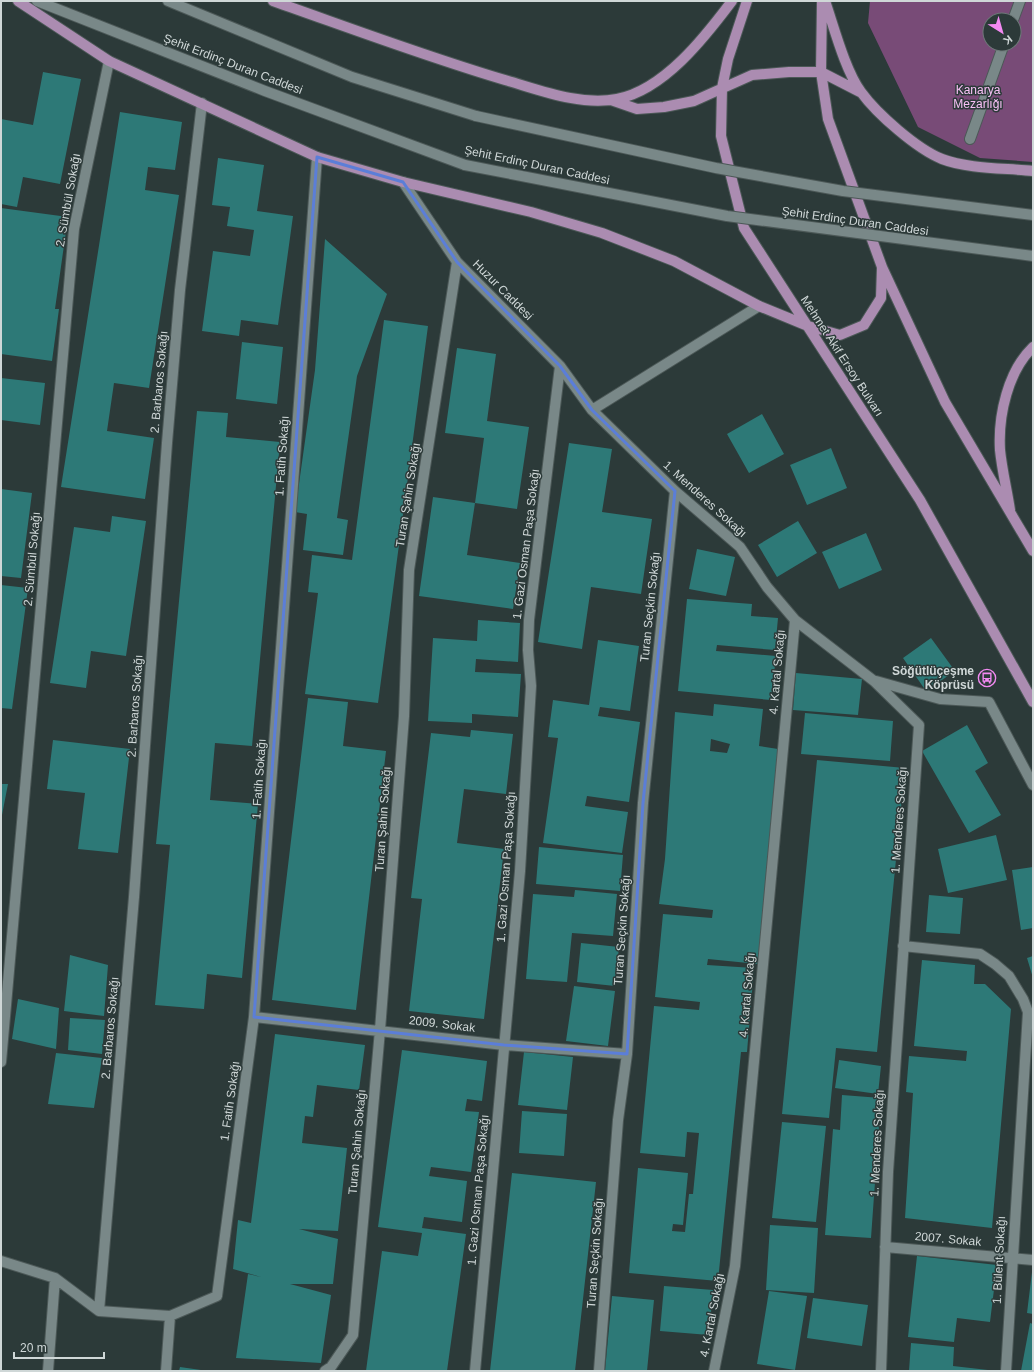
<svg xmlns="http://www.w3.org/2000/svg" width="1034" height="1372" viewBox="0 0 1034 1372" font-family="Arial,sans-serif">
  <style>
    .green { fill: #784b77; fill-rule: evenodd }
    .building { fill: #2d7977; fill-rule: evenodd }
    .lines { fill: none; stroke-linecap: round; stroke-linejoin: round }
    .lane-casing { stroke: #4c5857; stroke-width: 12 }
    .street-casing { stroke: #4c5857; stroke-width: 12 }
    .secondary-casing { stroke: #4c5857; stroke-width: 12 }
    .primary-casing { stroke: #4c5857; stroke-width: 12 }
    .lane { stroke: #798888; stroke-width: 10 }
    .street { stroke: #798888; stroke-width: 10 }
    .secondary { stroke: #798888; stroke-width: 10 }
    .primary { stroke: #ab8cb1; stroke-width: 10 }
    .secondary-bridge-casing { stroke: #4c5857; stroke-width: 12; stroke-linecap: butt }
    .secondary-bridge { stroke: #798888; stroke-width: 10 }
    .marked { fill: none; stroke: #5b7ed8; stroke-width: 3; stroke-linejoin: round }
    .labels { text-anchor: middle; stroke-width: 3; stroke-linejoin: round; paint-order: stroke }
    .street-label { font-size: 12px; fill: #cfd7d7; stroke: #2c3a39 }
    .park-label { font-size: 12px; fill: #f7c0f5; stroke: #2c3a39 }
    .poi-label { font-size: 12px; font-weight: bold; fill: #cfd7d7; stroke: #2c3a39; text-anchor: end }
  </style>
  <rect width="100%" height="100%" fill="#2c3a39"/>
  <path class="green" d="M870,1H1033V162L980,158L918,127L868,23ZM990,20H1014V44H990Z"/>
  <path class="building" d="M43,72L81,79L60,184L23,177L17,207L1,204V119L33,125Z
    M120,112L182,122L175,170L148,167L145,190L179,195L149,388L114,383L107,431L154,438L145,499L61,487Z
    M218,158L264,165L257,211L293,216L278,325L241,320L239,336L202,331L213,251L250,256L254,230L227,226L230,207L212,205Z
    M1,208L68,217L55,309H59L52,361L1,354Z
    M325,239L387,294L357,376L337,518L348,520L343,555L303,550L307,514L295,512L315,370Z
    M384,320L428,326L378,703L305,694L318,593L308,592L312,555L352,560Z
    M242,342L283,347L277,404L236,399Z
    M457,348L496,354L487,421L529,427L517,509L475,503L484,438L445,433Z
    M1,378L45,383L40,425L1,420Z
    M197,411L228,413L226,437L280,442L252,746L215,743L210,800L258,804L242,978L207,974L204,1009L155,1005L170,845L156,844Z
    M762,414L784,454L749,473L727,434Z
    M569,443L612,449L602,512L652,519L641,594L591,587L582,649L538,642Z
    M831,448L847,488L807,505L790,465Z
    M1,489L32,493L21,578L1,576Z
    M433,497L475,503L467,555L520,563L513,609L419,596Z
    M112,516L146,521L126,656L91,651L86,688L50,683L74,527L110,532Z
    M798,521L817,553L777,577L758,545Z
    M866,533L882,570L839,589L822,552Z
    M697,549L735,557L726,596L689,589Z
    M1,585L28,588L12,709L1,708Z
    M687,599L752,604L751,616L778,618L775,650L717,645L716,651L776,656L771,700L678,691Z
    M478,620L520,623L518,662L476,659L475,672L521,674L518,717L472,714V723L428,721L433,638L477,641Z
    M931,638L955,671L926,691L903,658Z
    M598,640L639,646L630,711L600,707L598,716L640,722L629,802L587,796L585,806L628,812L622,853L543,843L558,738L548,737L553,700L589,705Z
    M796,673L862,679L858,715L793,710Z
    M308,698L348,702L343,746L386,751L356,1010L272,1000Z
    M714,704L763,709L759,746L778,749L758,964L708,959L707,965L754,968L747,1052H741L718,1281L629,1273L638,1168L688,1173L683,1225L673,1224L672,1231L685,1232L689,1194H693L699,1133L687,1132L685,1157L640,1153L654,1006L699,1010L700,1002L655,997L663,914L712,918L713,910L659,904L665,859L675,712L713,716ZM711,739L730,744L727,753L710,751Z
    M805,713L893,721L890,761L801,754Z
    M967,725L988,763L975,771L1001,815L969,833L922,751Z
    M471,730L513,734L506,794L464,789L457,843L504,849L484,1019L409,1011L422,899L411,898L431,733L470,737Z
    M53,740L130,749L118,853L78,849L85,793L47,789Z
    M817,760L905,768L877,1052L836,1048L829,1118L782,1114Z
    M1,784H8L2,815H1Z
    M996,835L1007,880L948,893L938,849Z
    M539,847L623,855L620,891L536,884Z
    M1033,867V928L1021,930L1012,870Z
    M575,890L617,894L613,936L572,933L567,982L526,979L533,894L574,897Z
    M929,895L963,898L960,934L926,932Z
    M581,943L619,947L615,986L577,982Z
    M70,955L108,965L104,1016L64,1011Z
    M1033,956V978L1027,958Z
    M922,960L975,965L974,984H985L1011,1009L992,1228L905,1218L913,1093L906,1092L909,1056L966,1061L967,1051L914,1046Z
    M574,986L615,991L608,1046L566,1041Z
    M18,999L59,1008L56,1049L12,1039Z
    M70,1018L105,1020L102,1054L68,1050Z
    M275,1034L365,1045L359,1090L317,1085L313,1117L305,1116L302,1143L347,1148L338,1231L299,1229L338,1239L333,1284H290L331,1295L321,1363L236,1358L248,1274L261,1277L233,1269L238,1220L251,1223Z
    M402,1050L487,1061L482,1101L467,1099L465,1111L479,1112L471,1172L431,1167L429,1176L467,1181L462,1222L424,1217L422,1228L466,1234L447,1371H366L382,1251L418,1256L422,1233L378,1227Z
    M524,1052L573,1057L567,1110L518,1105Z
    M56,1053L102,1058L94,1108L48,1104Z
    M839,1060L881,1066L878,1094L835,1088Z
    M842,1095L881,1098L871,1238L825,1235L833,1129L840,1130Z
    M522,1111L567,1114L564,1156L519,1153Z
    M782,1122L826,1126L816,1222L772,1218Z
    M512,1173L596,1182L575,1371H490Z
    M770,1225L818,1228L814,1293L766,1290Z
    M917,1256L997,1265L990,1322L957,1318L954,1342L908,1337Z
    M1032,1272H1033V1314L1027,1313Z
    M664,1286L713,1290L709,1335L660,1331Z
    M769,1291L807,1296L795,1370L757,1364Z
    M612,1296L654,1300L647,1371H605Z
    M813,1298L868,1305L862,1346L807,1338Z
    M1030,1323L1033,1324V1371H1021Z
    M911,1343L954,1347L953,1366L988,1370V1371H909Z
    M180,1367L201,1370V1371H179Z"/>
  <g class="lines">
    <defs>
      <path id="lane" d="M1013,20L1020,1
        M970,139L1004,44"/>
      <path id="street" d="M403,182L457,262L560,366L592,410L675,491L740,547L767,587L795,620L874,681L919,725L888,1172L881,1371
        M592,410L759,306
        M876,681L940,699L989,702L1033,785
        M903,946L980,954L995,964L1009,976L1023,999L1028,1012L1006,1371
        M254,1017L504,1045L627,1054
        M1,1062L74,229L109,61
        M885,1247L1033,1260
        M1,1261L55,1278L99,1311L170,1316
        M99,1311L134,897L167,443L180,290L202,103
        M48,1371L55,1278
        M166,1371L170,1316L217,1296L254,1017L317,157
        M325,1371L331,1367L353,1335L380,1030L404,716L409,570L457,262
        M475,1371L520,871L531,686L528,650L529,620L560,366
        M599,1371L618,1120L627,1054L643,803L675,491
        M714,1371L735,1266L795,620"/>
      <path id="secondary" d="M37,1L265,91L465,165
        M168,1L352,77L476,116"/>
      <path id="primary" d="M18,1L109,61L317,157L403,182L531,212L602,233L674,261L759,306L808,326L840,335L864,325L881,298L882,267
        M273,1C350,28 427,57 505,80C540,90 580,106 617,99C664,90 705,37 732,1
        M747,1L728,59L722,88L721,136L744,228L920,500L1033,702
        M822,1L821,72L828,119L882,267L945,402L1033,551
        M825,1C834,27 845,70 861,92C877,114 917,149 942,159C968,169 1005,168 1033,171
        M611,100L637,109L664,107L694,101L752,75L789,72H821L860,92
        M1010,510C1007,490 1002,470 1000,450C998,415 1008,371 1033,347"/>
    </defs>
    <use href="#lane" class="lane-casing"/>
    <use href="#street" class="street-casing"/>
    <use href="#secondary" class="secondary-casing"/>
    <use href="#primary" class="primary-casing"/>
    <use href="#lane" class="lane"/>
    <use href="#street" class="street"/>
    <use href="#secondary" class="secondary"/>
    <use href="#primary" class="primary"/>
    <defs>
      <path id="secondary-bridge" d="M476,116L716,168L843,191L1033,215
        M465,165L727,216L1033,256"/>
    </defs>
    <use href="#secondary-bridge" class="secondary-bridge-casing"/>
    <use href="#secondary-bridge" class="secondary-bridge"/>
  </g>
  <path class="marked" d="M317,157L403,182L457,262L560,366L592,410L675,491L643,803L627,1054L504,1045L254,1017Z"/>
  <defs>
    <symbol id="bus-ring" viewBox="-11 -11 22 22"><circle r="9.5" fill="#2c3a39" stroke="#f38af2" stroke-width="1.5"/><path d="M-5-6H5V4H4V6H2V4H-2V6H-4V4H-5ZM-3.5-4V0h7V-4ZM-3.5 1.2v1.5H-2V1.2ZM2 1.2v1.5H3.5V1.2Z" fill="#f38af2"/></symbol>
  </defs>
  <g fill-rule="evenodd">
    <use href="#bus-ring" x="977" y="668" width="20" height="20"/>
  </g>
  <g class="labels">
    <g class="street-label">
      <text transform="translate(233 64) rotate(21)" y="4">Şehit Erdinç Duran Caddesi</text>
      <text transform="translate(537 165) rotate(12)" y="4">Şehit Erdinç Duran Caddesi</text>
      <text transform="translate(68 200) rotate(-80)" y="4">2. Sümbül Sokağı</text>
      <text transform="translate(855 221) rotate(8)" y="4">Şehit Erdinç Duran Caddesi</text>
      <text transform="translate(503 290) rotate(45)" y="4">Huzur Caddesi</text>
      <text transform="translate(842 356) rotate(57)" y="4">Mehmet Akif Ersoy Bulvarı</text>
      <text transform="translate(159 382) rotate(-85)" y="4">2. Barbaros Sokağı</text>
      <text transform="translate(282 456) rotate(-86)" y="4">1. Fatih Sokağı</text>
      <text transform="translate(408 495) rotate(-81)" y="4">Turan Şahin Sokağı</text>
      <text transform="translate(705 499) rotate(42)" y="4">1. Menderes Sokağı</text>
      <text transform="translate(526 544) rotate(-83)" y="4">1. Gazi Osman Paşa Sokağı</text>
      <text transform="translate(32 559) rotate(-85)" y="4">2. Sümbül Sokağı</text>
      <text transform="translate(650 607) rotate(-84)" y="4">Turan Seçkin Sokağı</text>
      <text transform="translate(777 672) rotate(-85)" y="4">4. Kartal Sokağı</text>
      <text transform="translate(135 706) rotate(-86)" y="4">2. Barbaros Sokağı</text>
      <text transform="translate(259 779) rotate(-86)" y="4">1. Fatih Sokağı</text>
      <text transform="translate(383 819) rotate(-86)" y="4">Turan Şahin Sokağı</text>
      <text transform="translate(899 820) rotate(-86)" y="4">1. Menderes Sokağı</text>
      <text transform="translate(506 867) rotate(-86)" y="4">1. Gazi Osman Paşa Sokağı</text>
      <text transform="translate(622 930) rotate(-86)" y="4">Turan Seçkin Sokağı</text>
      <text transform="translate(747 995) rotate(-85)" y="4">4. Kartal Sokağı</text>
      <text transform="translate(442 1024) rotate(7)" y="4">2009. Sokak</text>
      <text transform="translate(110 1028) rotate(-85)" y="4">2. Barbaros Sokağı</text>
      <text transform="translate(230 1101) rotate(-82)" y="4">1. Fatih Sokağı</text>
      <text transform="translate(357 1142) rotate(-85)" y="4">Turan Şahin Sokağı</text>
      <text transform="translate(877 1143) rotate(-87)" y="4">1. Menderes Sokağı</text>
      <text transform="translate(478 1190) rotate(-85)" y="4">1. Gazi Osman Paşa Sokağı</text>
      <text transform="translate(948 1239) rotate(5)" y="4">2007. Sokak</text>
      <text transform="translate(595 1253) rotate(-86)" y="4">Turan Seçkin Sokağı</text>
      <text transform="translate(999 1260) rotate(-87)" y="4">1. Bülent Sokağı</text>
      <text transform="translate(712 1315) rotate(-79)" y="4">4. Kartal Sokağı</text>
    </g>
    <g class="park-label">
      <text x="978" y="94">Kanarya<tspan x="978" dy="14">Mezarlığı</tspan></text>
    </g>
    <g class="poi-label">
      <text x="974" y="675">Söğütlüçeşme<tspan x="974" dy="14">Köprüsü</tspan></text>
    </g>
  </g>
  <rect width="1034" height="1372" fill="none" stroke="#cfd7d7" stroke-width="4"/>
  <g transform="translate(1002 32) rotate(143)"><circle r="19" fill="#2c3a39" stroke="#6d7978"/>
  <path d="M0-3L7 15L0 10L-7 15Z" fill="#f38af2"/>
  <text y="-6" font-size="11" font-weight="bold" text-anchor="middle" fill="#cfd7d7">K</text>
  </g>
  <path d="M14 1352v6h90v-6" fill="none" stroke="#cfd7d7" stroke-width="2"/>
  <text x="20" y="1352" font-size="12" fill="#cfd7d7" stroke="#2c3a39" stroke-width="3" paint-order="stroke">20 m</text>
</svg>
